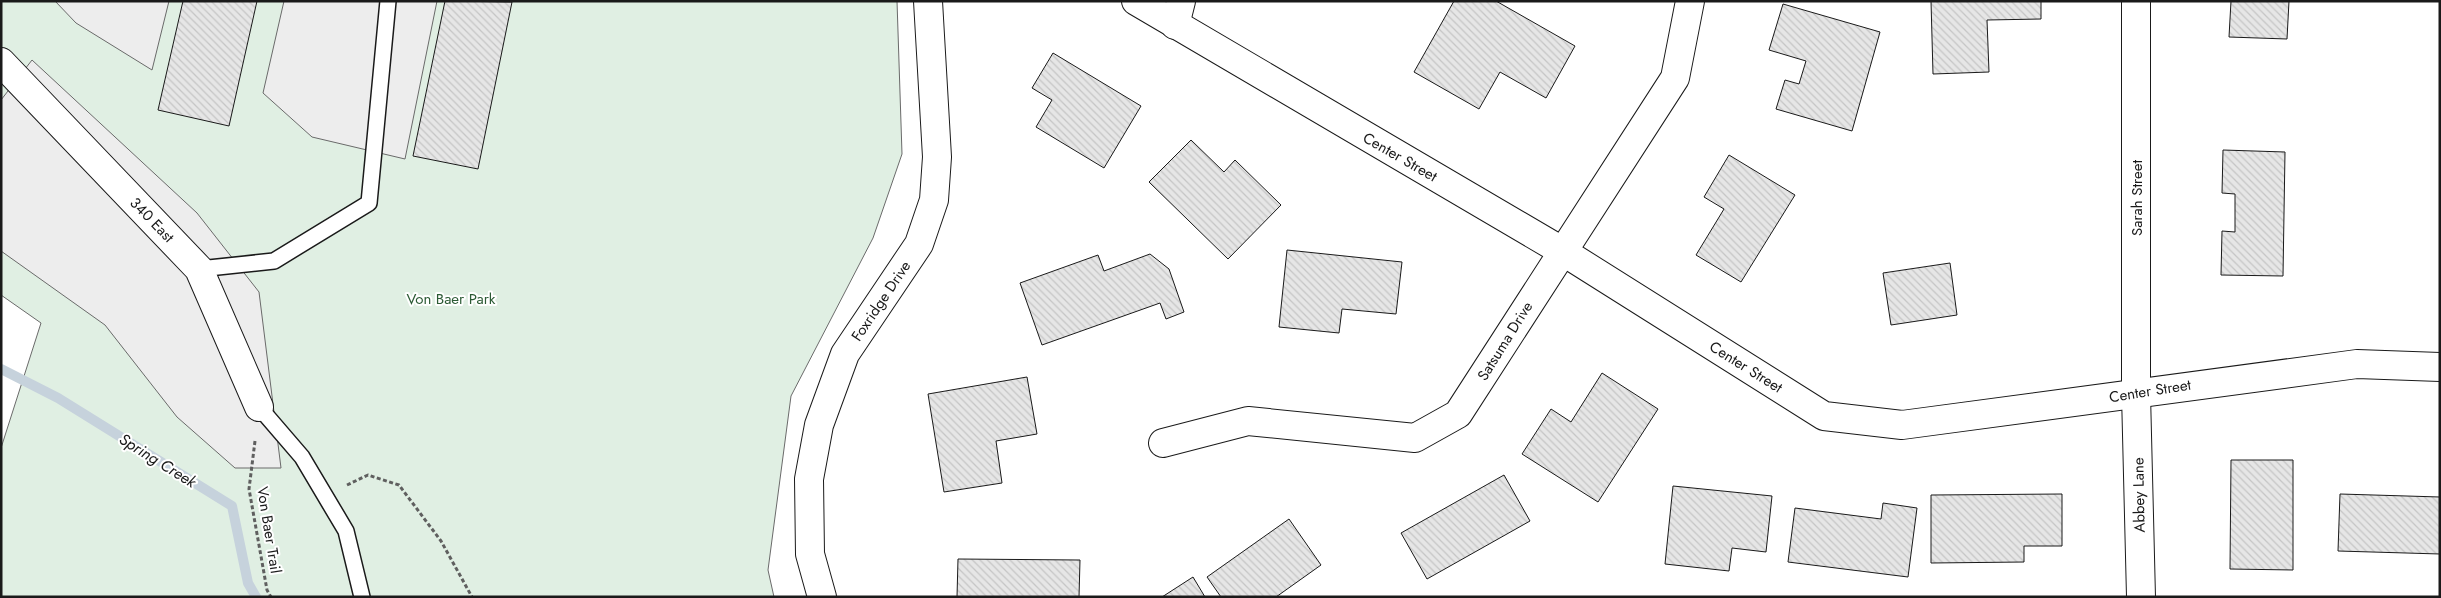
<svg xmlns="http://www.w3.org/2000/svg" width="2441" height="598" viewBox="0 0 2441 598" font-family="Jost,sans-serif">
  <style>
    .green { fill: #e0efe3; stroke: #6a6a6a }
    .parking { fill: #ededed; stroke: #6a6a6a }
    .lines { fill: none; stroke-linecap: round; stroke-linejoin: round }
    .stream { stroke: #c6d2dc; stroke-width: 10 }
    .building { fill: url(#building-back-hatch); stroke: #1a1a1a }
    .lane-casing { stroke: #1a1a1a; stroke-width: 18 }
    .street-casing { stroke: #1a1a1a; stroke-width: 30 }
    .secondary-casing { stroke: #1a1a1a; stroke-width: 30 }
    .path { stroke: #5f5f5f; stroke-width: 3; stroke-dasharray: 4 2.5; stroke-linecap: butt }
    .lane { stroke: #fff; stroke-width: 15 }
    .street { stroke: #fff; stroke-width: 28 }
    .secondary { stroke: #fff; stroke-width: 28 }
    .labels { text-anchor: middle; stroke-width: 4; stroke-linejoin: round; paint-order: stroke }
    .street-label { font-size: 15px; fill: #1a1a1a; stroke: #fff }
    .park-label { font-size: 15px; fill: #2b5a34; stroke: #fff }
    .water-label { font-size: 16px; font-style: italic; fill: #1a1a1a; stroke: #fff }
  </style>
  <defs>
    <pattern id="building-back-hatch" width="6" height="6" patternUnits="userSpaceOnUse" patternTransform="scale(1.25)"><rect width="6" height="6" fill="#e6e6e6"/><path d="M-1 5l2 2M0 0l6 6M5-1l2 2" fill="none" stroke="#c5c5c5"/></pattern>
  </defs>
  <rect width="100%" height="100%" fill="#fff"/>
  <path class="green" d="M1,1H897L902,154L873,238L791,396L768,570L774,597H1V448L41,323L1,295Z"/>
  <path class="parking" d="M55,1H169L152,70L76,23Z
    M284,1H437L405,159L312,137L263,93Z
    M32,60L197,213L259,292L281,468H235L177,417L105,325L1,251V100Z"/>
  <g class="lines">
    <path class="stream" d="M1,369L58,398L232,506L248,583L256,597"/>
  </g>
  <path class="building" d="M183,1H257L229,126L158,110Z
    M445,1L512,2L478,169L413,156Z
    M1454,1H1496L1575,46L1546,98L1500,72L1479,109L1414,72Z
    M1931,1H2041V19L1987,20L1989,72L1933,74Z
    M2231,1H2289L2287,39L2229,37Z
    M1783,4L1880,32L1852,131L1776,109L1785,80L1799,84L1806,61L1769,50Z
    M1053,53L1141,106L1104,168L1036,127L1052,100L1032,88Z
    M1191,140L1224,172L1235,160L1281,205L1228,259L1149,182Z
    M2223,150L2285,152L2283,276L2221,275L2222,231L2235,232V194L2222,193Z
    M1729,155L1795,195L1741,282L1696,255L1724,209L1704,197Z
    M1287,250L1402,262L1396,314L1342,309L1339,333L1279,327Z
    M1150,254L1169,269L1184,312L1166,319L1160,303L1042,345L1020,283L1098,255L1104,271Z
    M1950,263L1957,315L1891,325L1883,273Z
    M1602,373L1658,409L1598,502L1522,454L1551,409L1571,422Z
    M1027,377L1037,434L996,441L1002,483L944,492L928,394Z
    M2231,460H2293V570L2230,569Z
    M1504,475L1530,521L1427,579L1401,533Z
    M1673,486L1772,496L1766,552L1732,548L1729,571L1665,564Z
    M2062,494V546H2024V562L1931,563V495Z
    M2340,494L2440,497V554L2338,551Z
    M1883,503L1917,508L1908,577L1788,562L1795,508L1881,519Z
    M1289,519L1321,565L1276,597H1221L1207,577Z
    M958,559L1080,560L1079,597H957Z
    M1193,577L1205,597H1162Z"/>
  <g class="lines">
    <defs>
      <path id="lane" d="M199,269L274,261L369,203L388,1
        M259,407L302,457L346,531L362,597"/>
      <path id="street" d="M2136,1V394L2141,597
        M1175,25L1181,1
        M1,62L199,269L259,407
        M1163,443L1248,421L1415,438L1458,414L1675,78L1690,1
        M822,597L810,554L809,479L819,425L845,354L919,244L934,200L937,157L928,1"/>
      <path id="secondary" d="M1136,1L1562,251L1824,416L1902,425L2357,364L2440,367"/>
    </defs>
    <use href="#lane" class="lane-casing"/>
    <use href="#street" class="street-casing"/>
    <use href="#secondary" class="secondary-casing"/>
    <path class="path" d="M255,441L249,489L267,590L271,597
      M347,485L368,475L399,485L441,541L472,597"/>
    <use href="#lane" class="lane"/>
    <use href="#street" class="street"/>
    <use href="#secondary" class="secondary"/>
  </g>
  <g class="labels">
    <g class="street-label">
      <text transform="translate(1400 157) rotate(30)" y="5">Center Street</text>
      <text transform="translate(2137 198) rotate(-90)" y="5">Sarah Street</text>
      <text transform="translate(152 220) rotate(46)" y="5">340 East</text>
      <text transform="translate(881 301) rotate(-56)" y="5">Foxridge Drive</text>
      <text transform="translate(1505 341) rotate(-58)" y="5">Satsuma Drive</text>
      <text transform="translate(1746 367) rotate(32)" y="5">Center Street</text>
      <text transform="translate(2150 391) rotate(-9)" y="5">Center Street</text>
      <text transform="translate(2139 495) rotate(-91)" y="5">Abbey Lane</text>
      <text transform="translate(269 530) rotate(81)" y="5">Von Baer Trail</text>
    </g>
    <g class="park-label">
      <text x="451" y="304">Von Baer Park</text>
    </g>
    <g class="water-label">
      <text transform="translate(158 460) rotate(32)" y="6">Spring Creek</text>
    </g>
  </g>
  <rect width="2441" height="598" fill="none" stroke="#1a1a1a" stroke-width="5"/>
</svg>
